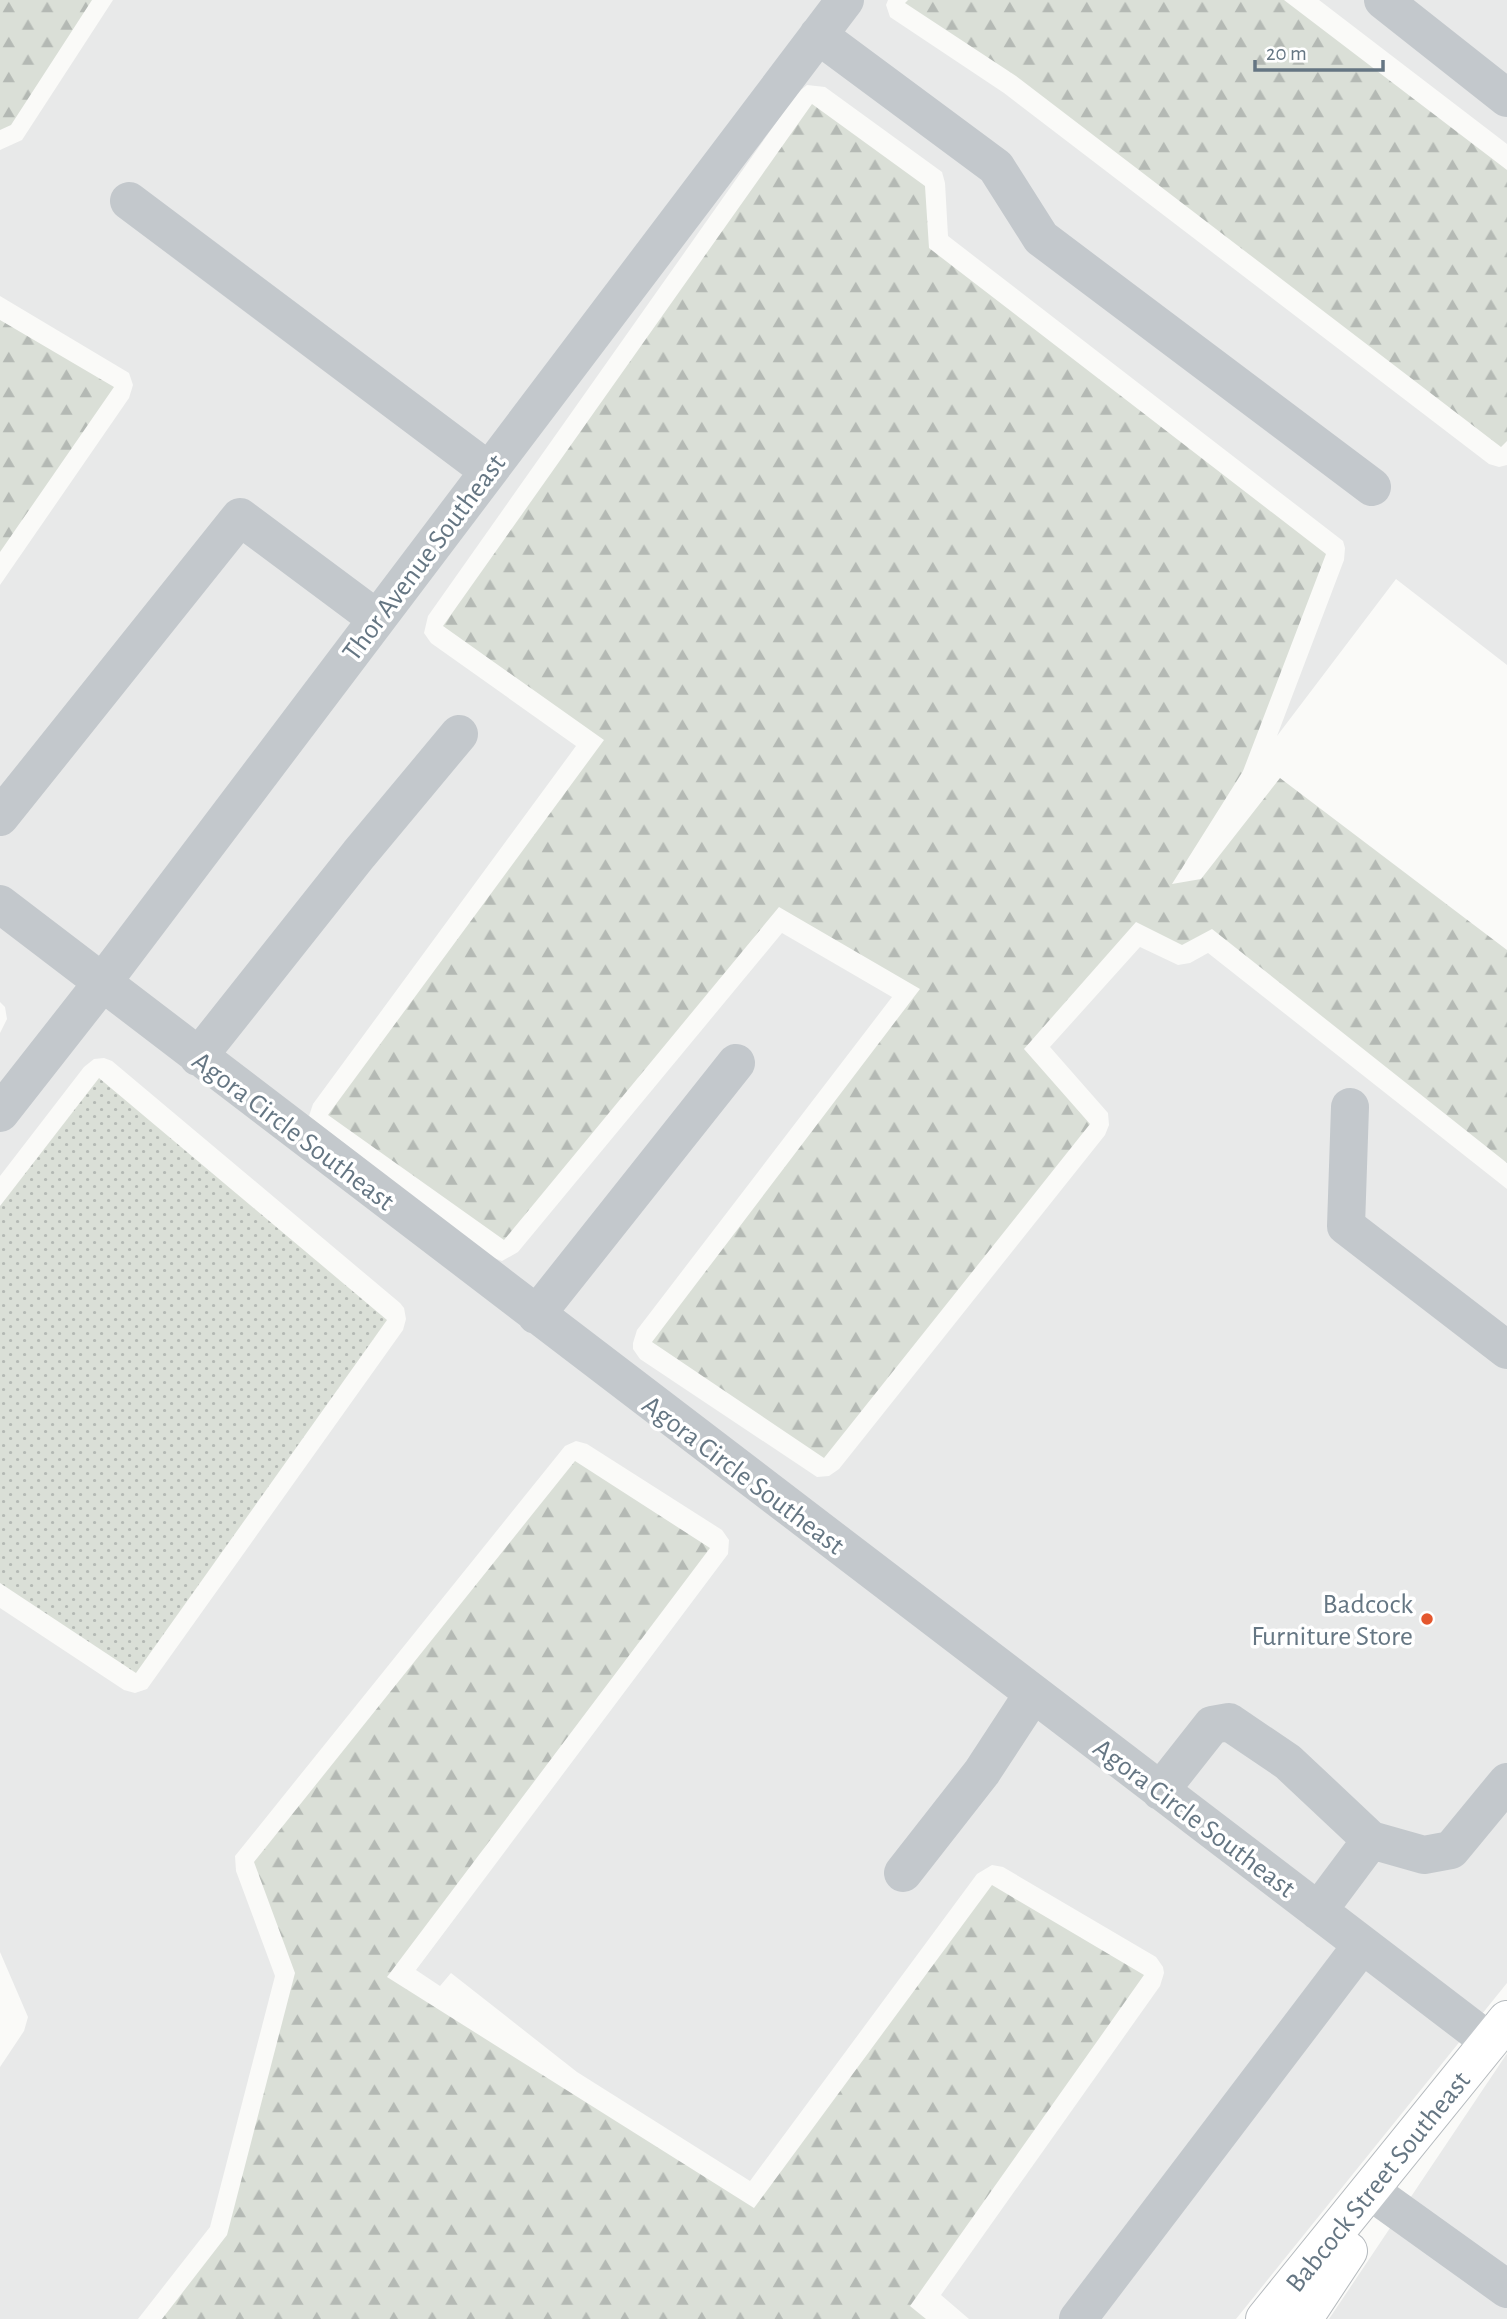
<svg xmlns="http://www.w3.org/2000/svg" width="1507" height="2319" viewBox="0 0 1507 2319" font-family="'Alegreya Sans',sans-serif">
  <style>
    .built { fill: #e8e9e9 }
    .grass { fill: url(#grass-dots) }
    .forest { fill: url(#forest-firs) }
    .lines { fill: none; stroke-linecap: round; stroke-linejoin: round }
    .major-casing { stroke: #b5babe; stroke-width: 40 }
    .minor { stroke: #c3c8cc; stroke-width: 38 }
    .major { stroke: #fff; stroke-width: 38 }
    .poi-dot { fill: #e4572e; stroke: #fff; stroke-width: 2.5 }
    .labels { text-anchor: middle; stroke-width: 7; stroke-linejoin: round; paint-order: stroke }
    .street-label { font-size: 28px; fill: #657683; stroke: #fff }
    .poi-label { font-size: 28px; fill: #657683; stroke: #fff; text-anchor: end }
  </style>
  <defs>
    <pattern id="grass-dots" width="8" height="8" patternUnits="userSpaceOnUse" patternTransform="scale(1.75)"><rect width="8" height="8" fill="#dadfd7"/><path d="M2 2h.1M6 6h.1" fill="none" stroke="#b4b9b4" stroke-width="1.8" stroke-linecap="round"/></pattern>
    <pattern id="forest-firs" width="22" height="20" patternUnits="userSpaceOnUse" patternTransform="scale(1.75)"><rect width="22" height="20" fill="#dadfd7"/><path d="M5 1l3.5 6h-7zM16 11l3.5 6h-7z" fill="#b4b9b4"/></pattern>
  </defs>
  <rect width="100%" height="100%" fill="#fafaf8"/>
  <path class="built" d="M113,0H888L886,5L890,17L1004,93L1489,464L1499,467L1507,465V665L1396,579L1277,736L1344,560L1345,548L1343,541L948,236L945,183L942,172L825,87L807,85L797,93L428,616L424,633L431,643L576,746L313,1104L309,1116L491,1257L502,1261L518,1252L782,933L892,997L637,1330L633,1343V1349L640,1359L817,1477L829,1476L839,1469L1105,1135L1109,1125L1108,1113L1050,1047L1140,947L1178,965L1190,963L1208,953L1507,1189V1983L1236,2319H969L941,2295L1160,1986L1164,1973L1163,1967L1156,1957L1003,1867L992,1865L977,1874L750,2181L577,2072L451,1973L440,1986L416,1970L728,1554L729,1540L722,1530L587,1444L576,1441L565,1446L235,1856L236,1871L275,1976L210,2227L138,2319H0V2067L24,2031L28,2017L0,1952V1608L124,1690L135,1693L147,1689L403,1330L406,1319L404,1308L400,1303L112,1061L104,1058L94,1059L84,1067L0,1176V1033L7,1019L5,1007L0,1002V585L129,398L133,385L129,373L0,296V150L22,140Z
    M1319,0H1507V144Z
    M1507,2054V2319H1329L1506,2055Z"/>
  <path class="grass" d="M99,1078L387,1320L136,1673L0,1583V1206Z"/>
  <path class="forest" d="M0,0H92L11,125L0,130Z
    M908,0H1284L1507,170V441L1501,447L1016,76L905,3Z
    M812,104L925,186L929,248L1326,554L1243,771L1172,884L1201,879L1280,778L1507,950V1163L1212,929L1182,945L1136,922L1024,1049L1090,1124L824,1458L652,1342L920,989L779,907L504,1240L328,1115L604,740L443,626Z
    M0,320L114,387L0,552Z
    M575,1461L710,1548L387,1977L754,2208L992,1885L1144,1975L910,2306L926,2319H162L227,2235L295,1973L254,1862Z"/>
  <g class="lines">
    <defs>
      <path id="major" d="M1265,2319L1507,2020
        M1303,2319L1348,2251"/>
    </defs>
    <use href="#major" class="major-casing"/>
    <path class="minor" d="M1383,0L1507,98
      M818,35L996,167L1041,238L1372,487
      M129,201L489,471
      M0,817L240,517L377,619
      M0,904L1490,2042
      M198,1057L359,854L459,734
      M1350,1107L1346,1226L1507,1350
      M0,1113L102,983L845,0
      M536,1315L736,1063
      M1160,1791L1212,1725L1229,1722L1288,1762L1371,1840L1424,1855L1451,1850L1507,1782
      M903,1873L982,1772L1033,1694
      M1318,1911L1371,1840
      M1383,2200L1507,2289
      M1078,2319L1362,1945"/>
    <use href="#major" class="major"/>
  </g>
  <circle class="poi-dot" cx="1427" cy="1619" r="7"/>
  <g class="labels">
    <g class="street-label">
      <text transform="translate(423 557) rotate(-53)" y="10">Thor Avenue Southeast</text>
      <text transform="translate(294 1130) rotate(37)" y="10">Agora Circle Southeast</text>
      <text transform="translate(744 1474) rotate(37)" y="10">Agora Circle Southeast</text>
      <text transform="translate(1195 1817) rotate(37)" y="10">Agora Circle Southeast</text>
      <text transform="translate(1377 2181) rotate(-51)" y="10">Babcock Street Southeast</text>
    </g>
    <g class="poi-label">
      <text x="1413" y="1613">Badcock<tspan x="1413" dy="32">Furniture Store</tspan></text>
    </g>
  </g>
  <path d="M1255 60v10h128v-10" fill="none" stroke="#657683" stroke-width="3.5"/>
  <text x="1266" y="60" font-size="21" fill="#657683" stroke="#ffffff" stroke-width="5" paint-order="stroke">20 m</text>
</svg>
